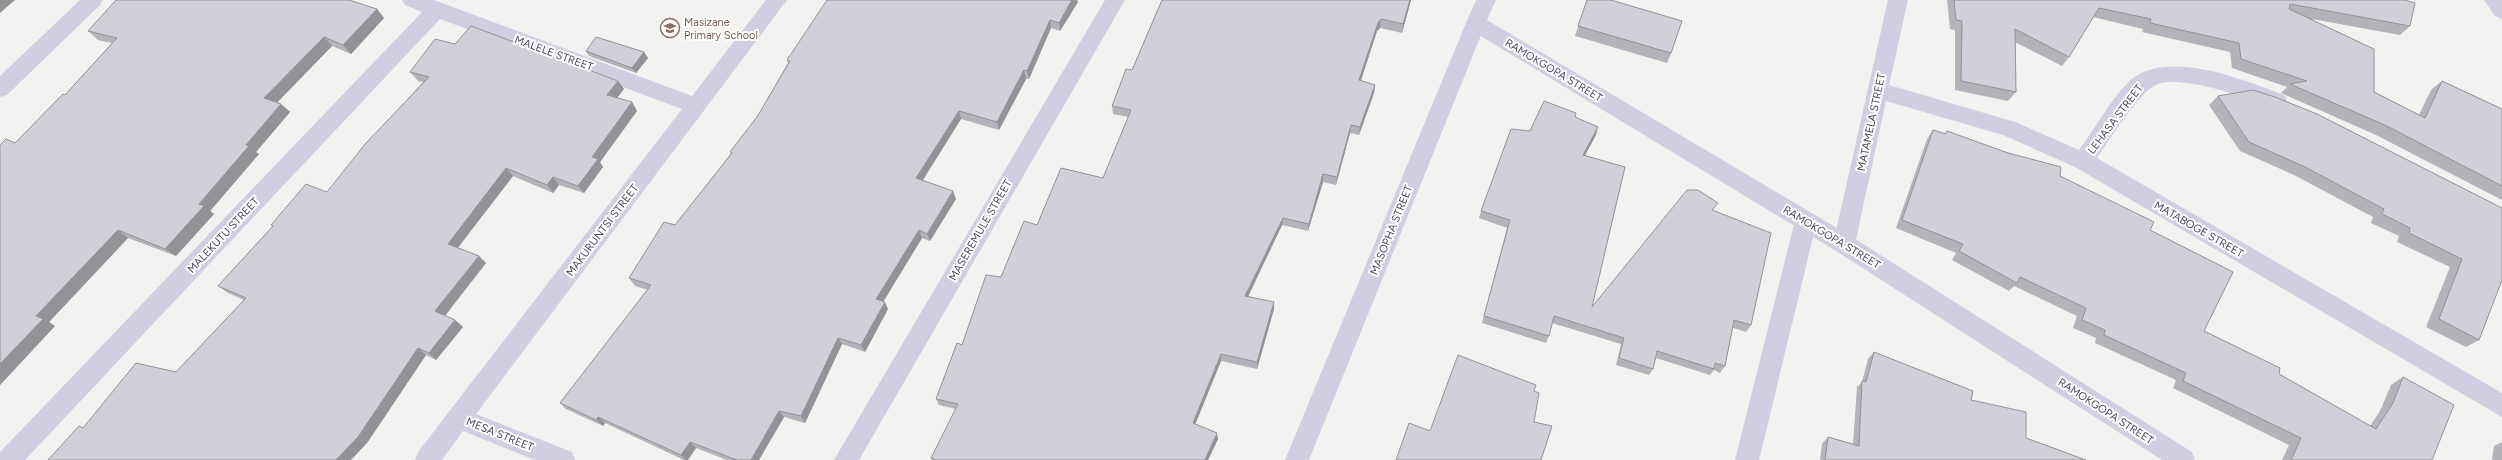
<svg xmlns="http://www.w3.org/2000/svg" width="2502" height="460" viewBox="0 0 2502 460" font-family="Figtree,sans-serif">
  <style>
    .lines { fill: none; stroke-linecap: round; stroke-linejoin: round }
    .minor { fill: #d2cee1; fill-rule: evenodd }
    .tertiary { fill: #d2cee1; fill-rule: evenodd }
    .wall { fill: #b5b2ba }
    .shaded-wall { fill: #949197 }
    .building { fill: #d3cfd8; stroke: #949197 }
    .labels { text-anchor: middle; stroke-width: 4; stroke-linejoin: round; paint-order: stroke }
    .education-label { font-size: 11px; fill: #785e54; stroke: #fff; text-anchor: start }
    .street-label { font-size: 11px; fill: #4d475f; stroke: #fff }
  </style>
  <rect width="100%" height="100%" fill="#f3f2f0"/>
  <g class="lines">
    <path class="minor" d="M80,0H103L100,5L7,95L0,97V76Z
      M402,0H434L692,96L766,0H787L476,414L572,452L575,460H535L463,431L442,460H415L418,452L682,109L440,19L25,460H0V452L422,12L405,5Z
      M1105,0H1125L859,460H834Z
      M1888,0H1908L1889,85L2015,122L2079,150C2094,130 2114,94 2132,79C2168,49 2246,80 2284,95L2287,101L2284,107C2272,111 2259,103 2247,98C2225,91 2180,77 2158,84C2141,89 2108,142 2097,158L2502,393V417L2075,167L2003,135L1886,101L1855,244L1852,251L1844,254L1836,251L1833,244Z
      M2484,0H2502V19L2495,16Z
      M1476,15L1483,17L1486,23L1309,460H1285L1466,23L1469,17Z
      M1806,212L1814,214L1817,221L1759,460H1735L1795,221L1798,214Z"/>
    <path class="tertiary" d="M1476,0H1496L1487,20L1852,237L2192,452L2195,460H2162L1836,251L1469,29L1466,23Z"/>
  </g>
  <path class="wall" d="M1162,0H1411L1402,33L1380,28L1377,31L1361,81L1375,85L1374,93L1359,135L1350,133L1336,185L1323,182L1308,231L1282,225L1248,296L1274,309L1257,369L1221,361L1195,424L1218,439L1208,460H932L931,458L956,409L939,405L936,399L962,345L1001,277L1037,225L1103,178L1128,117L1113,114L1112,106L1132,70Z
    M1587,0L1671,53L1667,63L1575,36Z
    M1947,0H2404L2410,26L2400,35L2312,19L2374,92L2419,115L2431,90L2442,81L2502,109V200L2376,135L2281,93L2287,87L2232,68L2230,52L2142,32L2143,29L2093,17L2069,57L2062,66L2015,42L2016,92L2008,101L1955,90V30L1950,29Z
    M1078,2L1060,31L1051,28L1029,79H1026L999,130L961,119L923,180L956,199L930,241L922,238L883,302L888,309L865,352L842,344L805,423L784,417L759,460H727L696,448L688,460H684L605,423L603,426L566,409L560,403L648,290L635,286L629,278L675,225L731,154L730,152L757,117L788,63L787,60Z
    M377,9L384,18L351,54L332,46L277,102L281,104L290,112L256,152L259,154L210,211L214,214L176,256L128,238L49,322L55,326L0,385V145L15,143L65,95L112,43L98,40L88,31Z
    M586,51L644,52L648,58L636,73L589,56Z
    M410,72L618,81L624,89L617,98L632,102L637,111L600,162L603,167L584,193L559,185L553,193L513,176L458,248L479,256L486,263L445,316L455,320L463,327L436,360L426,355L367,443L83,428L176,372L244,300L228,293L218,286L273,226L271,225L327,192L423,82L418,81Z
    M2218,96L2502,208L2479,340L2466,347L2426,327L2450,267L2397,242L2399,236L2371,223L2373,217L2294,175L2240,151L2209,105Z
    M1575,117L1596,135L1584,156L1592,307L1714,211L1751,325L1746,332L1733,328L1725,366L1720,373L1714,370L1710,375L1656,358L1653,369L1649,375L1616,365L1621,344L1552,323L1549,336L1546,343L1482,323L1507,228L1479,218L1481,211L1530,131Z
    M1933,130L1945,134L1947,131L2060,176L2150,230L2204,331L2370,426L2380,411L2391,385L2403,377L2432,460H2282L2289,445L2173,388L2176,380L2095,343L2096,338L2073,328L2077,316L2014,286L2009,291L1952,260L1956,253L1896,228L1927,139Z
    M1874,352L1971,400L2026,438L2086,460H1820L1822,444L1828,437L1853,444L1857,387L1862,382L1868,359Z
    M2502,442V460H2492L2494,446Z"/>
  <path class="shaded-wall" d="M0,0H15L0,13Z
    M1072,0H1077L1078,2L1060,31L1059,23Z
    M1410,0H1411L1402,33L1403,24Z
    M377,9L384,18L351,54L343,45Z
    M1381,19L1380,28L1377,31L1358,89L1359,80L1378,23Z
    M1050,20L1051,28L1029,79L1027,71Z
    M324,37L332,46L273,107L264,98Z
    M644,52L648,58L636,73L632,68Z
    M1024,70L1026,79L999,130L997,122Z
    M618,81L624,89L613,103L607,95Z
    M1375,85L1374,93L1359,135L1360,127Z
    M632,102L637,111L600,162L603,167L584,193L578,186L592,157Z
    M281,104L290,112L256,152L259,154L210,211L214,214L176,256L165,249L246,145Z
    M959,111L961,119L919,186L916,178Z
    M1351,125L1350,133L1336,185L1337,177Z
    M1598,127L1596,135L1581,163L1583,155Z
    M506,168L513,176L455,251L448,244Z
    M1323,174V182L1308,231L1309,224Z
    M553,177L559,185L553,193L547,185Z
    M953,191L956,199L930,241L927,234Z
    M1283,218L1282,225L1245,303V296Z
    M118,230L128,238L49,322L55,326L0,385V364L36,316Z
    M919,230L922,238L880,307L876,299Z
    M479,256L486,263L443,318L435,311Z
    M885,302L888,309L865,352L861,345Z
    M1274,302V309L1257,369V362Z
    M455,320L463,327L436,360L429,353Z
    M838,338L842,344L805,423L801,416Z
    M418,348L426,355L367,443L351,460H336Z
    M1221,354V361L1193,430V423Z
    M779,411L784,417L759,460H751Z
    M598,417L605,423L603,426L596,420Z
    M1217,433L1218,439L1208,460H1205Z
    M690,442L696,448L688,460H686L681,455Z"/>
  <path class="building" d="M116,0H349L377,9L343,45L324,37L264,98L281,104L246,145L249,146L199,204L204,206L165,249L118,230L36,316L43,319L0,364V145L6,139L15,143L63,94L65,95L117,38L88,31Z
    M827,0H1072L1059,23L1050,20L1027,71L1024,70L997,122L959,111L916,178L953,191L927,234L919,230L876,299L885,302L861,345L838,338L801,416L779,411L751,460H737L690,442L681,455L598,417L596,420L560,403L651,285L629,278L664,222L675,225L732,153L730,152L757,117L790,61L787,60Z
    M1162,0H1410L1403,24L1381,19L1378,23L1359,80L1375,85L1360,127L1351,125L1337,177L1323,174L1309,224L1283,218L1245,296L1274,302L1257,362L1221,354L1193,423L1217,433L1205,460H936L931,458L958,404L936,399L957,343L962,345L986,275L1001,277L1024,221L1037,225L1061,168L1103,178L1131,110L1112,106L1126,69L1132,70Z
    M1587,0H1611L1682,21L1671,53L1578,26Z
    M1954,0H2404L2415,3L2410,26L2290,4L2289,9L2374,49V92L2425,118L2442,81L2502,109V186L2387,126L2290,84L2307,81L2241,59L2239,43L2150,23L2151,19L2099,8L2069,57L2015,29L2016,92L1961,81L1962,21L1956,20Z
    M471,26L618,81L607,95L632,102L592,157L598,159L578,186L553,177L547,185L506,168L448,244L479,256L435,311L455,320L429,353L418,348L358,437L336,460H48L79,426L83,428L136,363L176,372L246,298L218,286L273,226L271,225L306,184L327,192L366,143L429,77L410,72L435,39L455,44Z
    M596,37L644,52L632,68L586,51Z
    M2253,90L2275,97L2317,114L2502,208V280L2479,340L2439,319L2462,259L2409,233L2410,228L2382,214L2384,209L2305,167L2249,142L2218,96Z
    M1544,101L1576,113L1575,117L1598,127L1583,155L1625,167L1592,307L1687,190H1698L1718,203L1712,210L1771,233L1751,325L1734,320L1725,366L1715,363L1714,369L1657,351L1653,369L1619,358L1624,338L1554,316L1549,336L1484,316L1510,220L1481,211L1511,129L1530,131Z
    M1933,130L1946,134L1947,131L2008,153L2061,167L2060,176L2154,222L2150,230L2233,272L2204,331L2280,368L2279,374L2376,429L2393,403L2403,377L2454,405L2432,460H2291L2301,438L2183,381L2186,373L2104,335L2105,330L2082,320L2086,308L2020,277L2017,283L1959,251L1963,244L1902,220Z
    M1874,352L1973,391L1971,400L2026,412V438L2086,460H1825L1828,437L1859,446L1862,381L1866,382Z
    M1458,355L1536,385L1534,391L1539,393L1534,422L1552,426L1541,460H1396L1409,423L1430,431Z"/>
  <defs>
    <symbol id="school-ring" viewBox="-11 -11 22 22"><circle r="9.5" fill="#fff" stroke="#8d6e63" stroke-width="1.5"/><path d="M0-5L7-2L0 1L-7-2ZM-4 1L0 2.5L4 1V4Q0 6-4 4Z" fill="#8d6e63"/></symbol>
  </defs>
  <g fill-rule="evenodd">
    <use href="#school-ring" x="659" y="17" width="22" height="22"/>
  </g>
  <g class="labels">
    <g class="education-label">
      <text x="684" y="26">Masizane<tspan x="684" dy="13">Primary School</tspan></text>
    </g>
    <g class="street-label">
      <text transform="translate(554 53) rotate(20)" y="4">MALELE STREET</text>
      <text transform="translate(1554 70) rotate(31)" y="4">RAMOKGOPA STREET</text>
      <text transform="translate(2115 119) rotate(-53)" y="4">LEHASA STREET</text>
      <text transform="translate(1871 122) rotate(-78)" y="4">MATAMELA STREET</text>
      <text transform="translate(2199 229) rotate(30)" y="4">MATABOGE STREET</text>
      <text transform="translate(602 230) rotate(-53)" y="4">MAKURUNTSI STREET</text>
      <text transform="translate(980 230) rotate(-60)" y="4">MASEREMULE STREET</text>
      <text transform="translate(1391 230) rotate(-68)" y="4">MASOPHA STREET</text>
      <text transform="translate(223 235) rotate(-47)" y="4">MALEKUTU STREET</text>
      <text transform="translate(1832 237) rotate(31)" y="4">RAMOKGOPA STREET</text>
      <text transform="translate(2106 411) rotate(33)" y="4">RAMOKGOPA STREET</text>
      <text transform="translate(500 434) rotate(22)" y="4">MESA STREET</text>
    </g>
  </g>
</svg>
